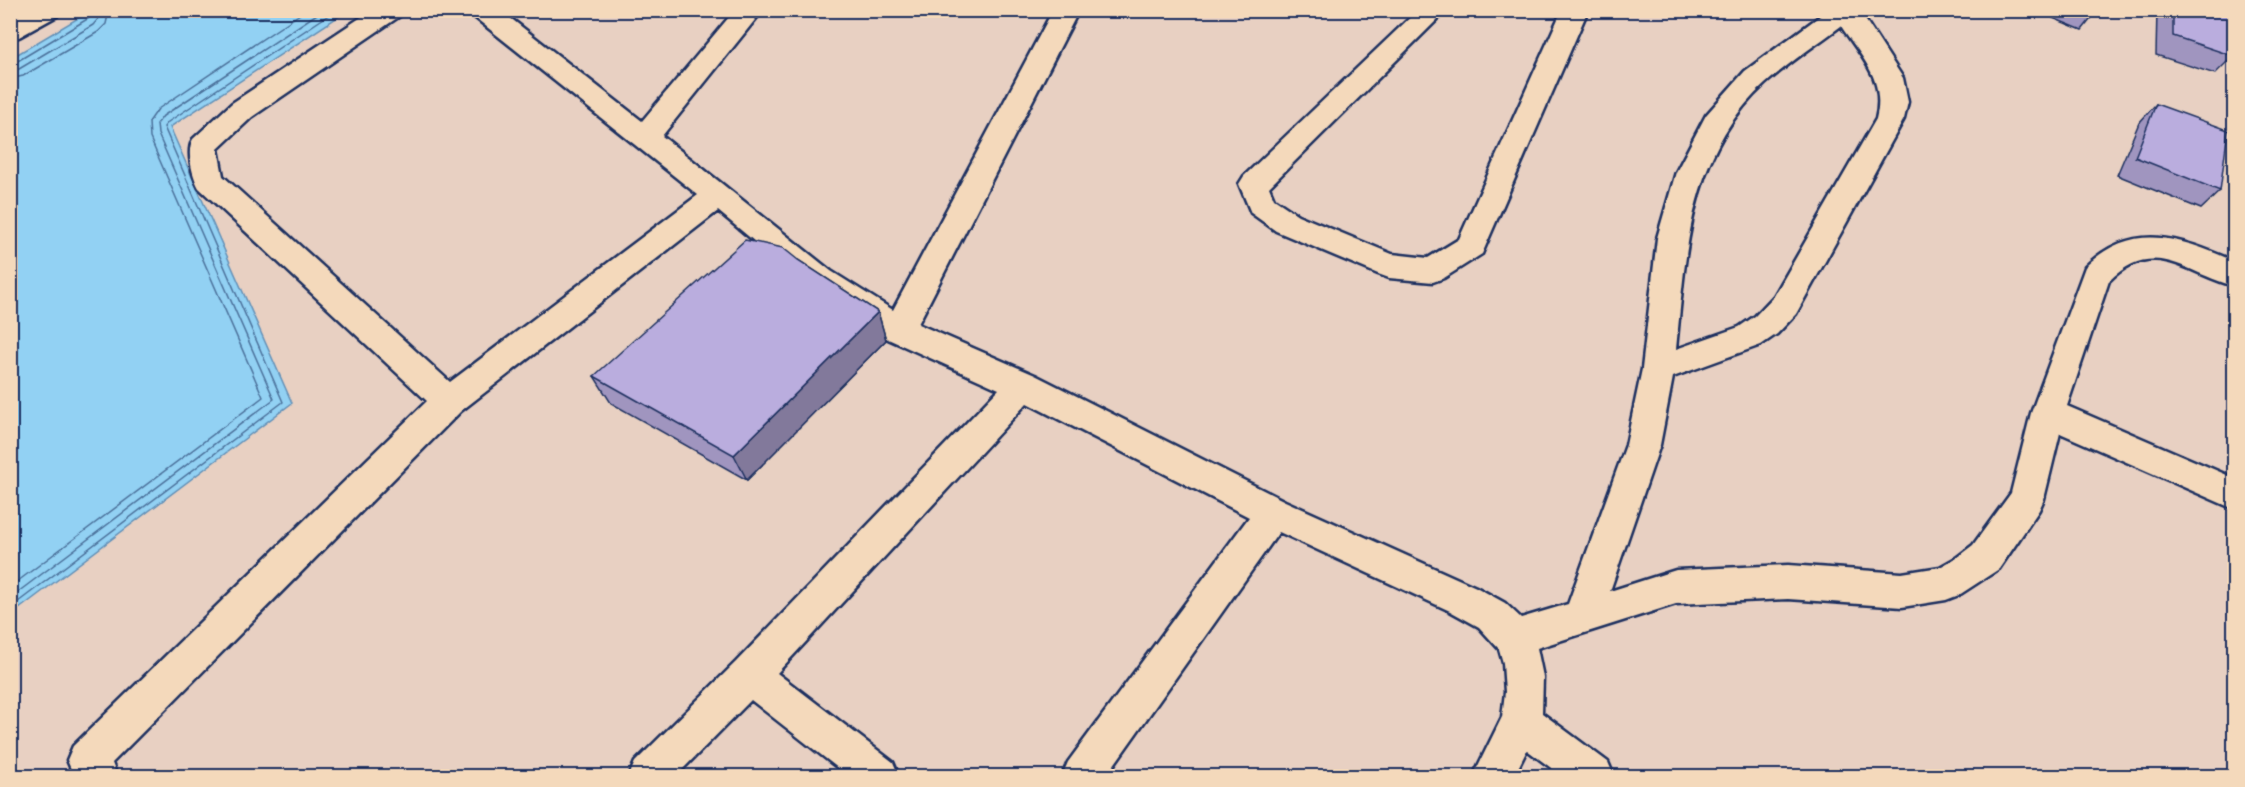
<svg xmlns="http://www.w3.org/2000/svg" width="2245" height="787" viewBox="0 0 2245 787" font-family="Delius,sans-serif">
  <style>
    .water { fill: #92d1f3; stroke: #6290b7; stroke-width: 1.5 }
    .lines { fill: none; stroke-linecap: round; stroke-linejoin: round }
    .shore { stroke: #4b709a; stroke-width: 1.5 }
    .minor-casing { stroke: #1b2f5e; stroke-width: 5 }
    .minor { fill: #f4d9bb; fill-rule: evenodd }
    .wall { fill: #a095bf; stroke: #1b2f5e; stroke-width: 1.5 }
    .shaded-wall { fill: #82799b; stroke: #1b2f5e; stroke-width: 1.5 }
    .building { fill: #baadde; stroke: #1b2f5e; stroke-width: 1.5 }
  </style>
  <rect width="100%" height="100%" fill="#e8d0c2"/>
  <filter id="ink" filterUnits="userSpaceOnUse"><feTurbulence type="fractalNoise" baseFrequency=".0167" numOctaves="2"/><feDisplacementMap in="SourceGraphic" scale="12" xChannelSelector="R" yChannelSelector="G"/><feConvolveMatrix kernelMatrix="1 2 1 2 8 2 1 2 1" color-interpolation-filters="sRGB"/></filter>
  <g filter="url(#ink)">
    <path class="water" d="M90,11H347L170,127L292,403L11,615V58Z"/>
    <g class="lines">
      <path class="shore" d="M10,63L16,62L89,18L92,10
        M10,70L19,69L93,25L99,18L100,10
        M10,79L23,76L98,32L106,24L109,10
        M10,587L263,397L150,138L149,122L158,109L306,10
        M10,598L274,399L158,134L157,124L163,116L323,10
        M10,608L283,402L164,127L168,122L336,10"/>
      <defs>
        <path id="minor" d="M27,10H61L57,16L19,37L10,40V19Z
          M372,10H404L400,16L252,117L218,149L223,176L450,382L698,195L473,16L469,10H500L642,121L735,10H763L662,136L831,271L893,310L1053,10H1079L918,324L1035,375L1285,501L1476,587L1505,603L1521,618L1568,604L1626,445L1642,369L1657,238L1676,172L1706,115L1745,71L1828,10H1859L1903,78L1908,102L1904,119L1796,314L1777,334L1761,345L1673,377L1660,445L1610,591L1676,570L1788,565L1902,573L1940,567L1956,558L1973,545L2011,493L2031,413L2085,267C2133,220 2180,238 2234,261V286C2187,274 2154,236 2109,281L2067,406L2234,478V509L2060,433L2044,499L2039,510L1999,569L1959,595L1946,600L1902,607L1788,599L1676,604L1537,648L1543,677L1542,713L1608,762L1614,776H1562L1527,750L1514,776H1473L1502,717L1505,692L1503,663L1499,649L1479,627L1450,611L1279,532L1106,776H1062L1068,762L1249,517L1027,403L777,673L893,762L899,776H848L751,700L676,776H629L635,762L736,662L999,389L888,339L809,287L718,211L461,411L112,763L117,776H74L67,760L73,746L427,401L199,188C192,175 186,151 193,139L232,103ZM1841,26C1862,58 1886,80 1876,119L1774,296L1755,316L1739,327L1676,349C1686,253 1688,154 1765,84C1788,63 1816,45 1841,26Z
          M1418,10H1447L1269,187L1274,199L1298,215L1392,254L1428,258L1459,239L1562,10H1588L1482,254L1444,278L1433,282L1389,278L1378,274L1276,231L1251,213L1239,184L1244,176Z"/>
      </defs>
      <use href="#minor" class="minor-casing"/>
      <use href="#minor" class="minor"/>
    </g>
    <path class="wall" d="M2057,10H2098L2082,30L2053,18Z
      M2157,10H2235L2233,56L2215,74L2156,55Z
      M2156,104L2220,191L2201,209L2117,175L2139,123Z
      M798,260L878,312L886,340L747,480L611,403L594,376Z"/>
    <path class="shaded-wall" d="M878,312L886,340L747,480L734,455Z"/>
    <path class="building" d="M2173,10H2235V41L2233,56L2173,36Z
      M2156,104L2228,130L2220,191L2135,157Z
      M745,240L783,248L798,260L878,312L734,455L594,376Z"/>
  </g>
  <rect width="2245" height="787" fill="none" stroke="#f4d9bb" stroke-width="36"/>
  <rect x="18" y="18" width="2209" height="751" fill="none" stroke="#1b2f5e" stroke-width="2" filter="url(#ink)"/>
</svg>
